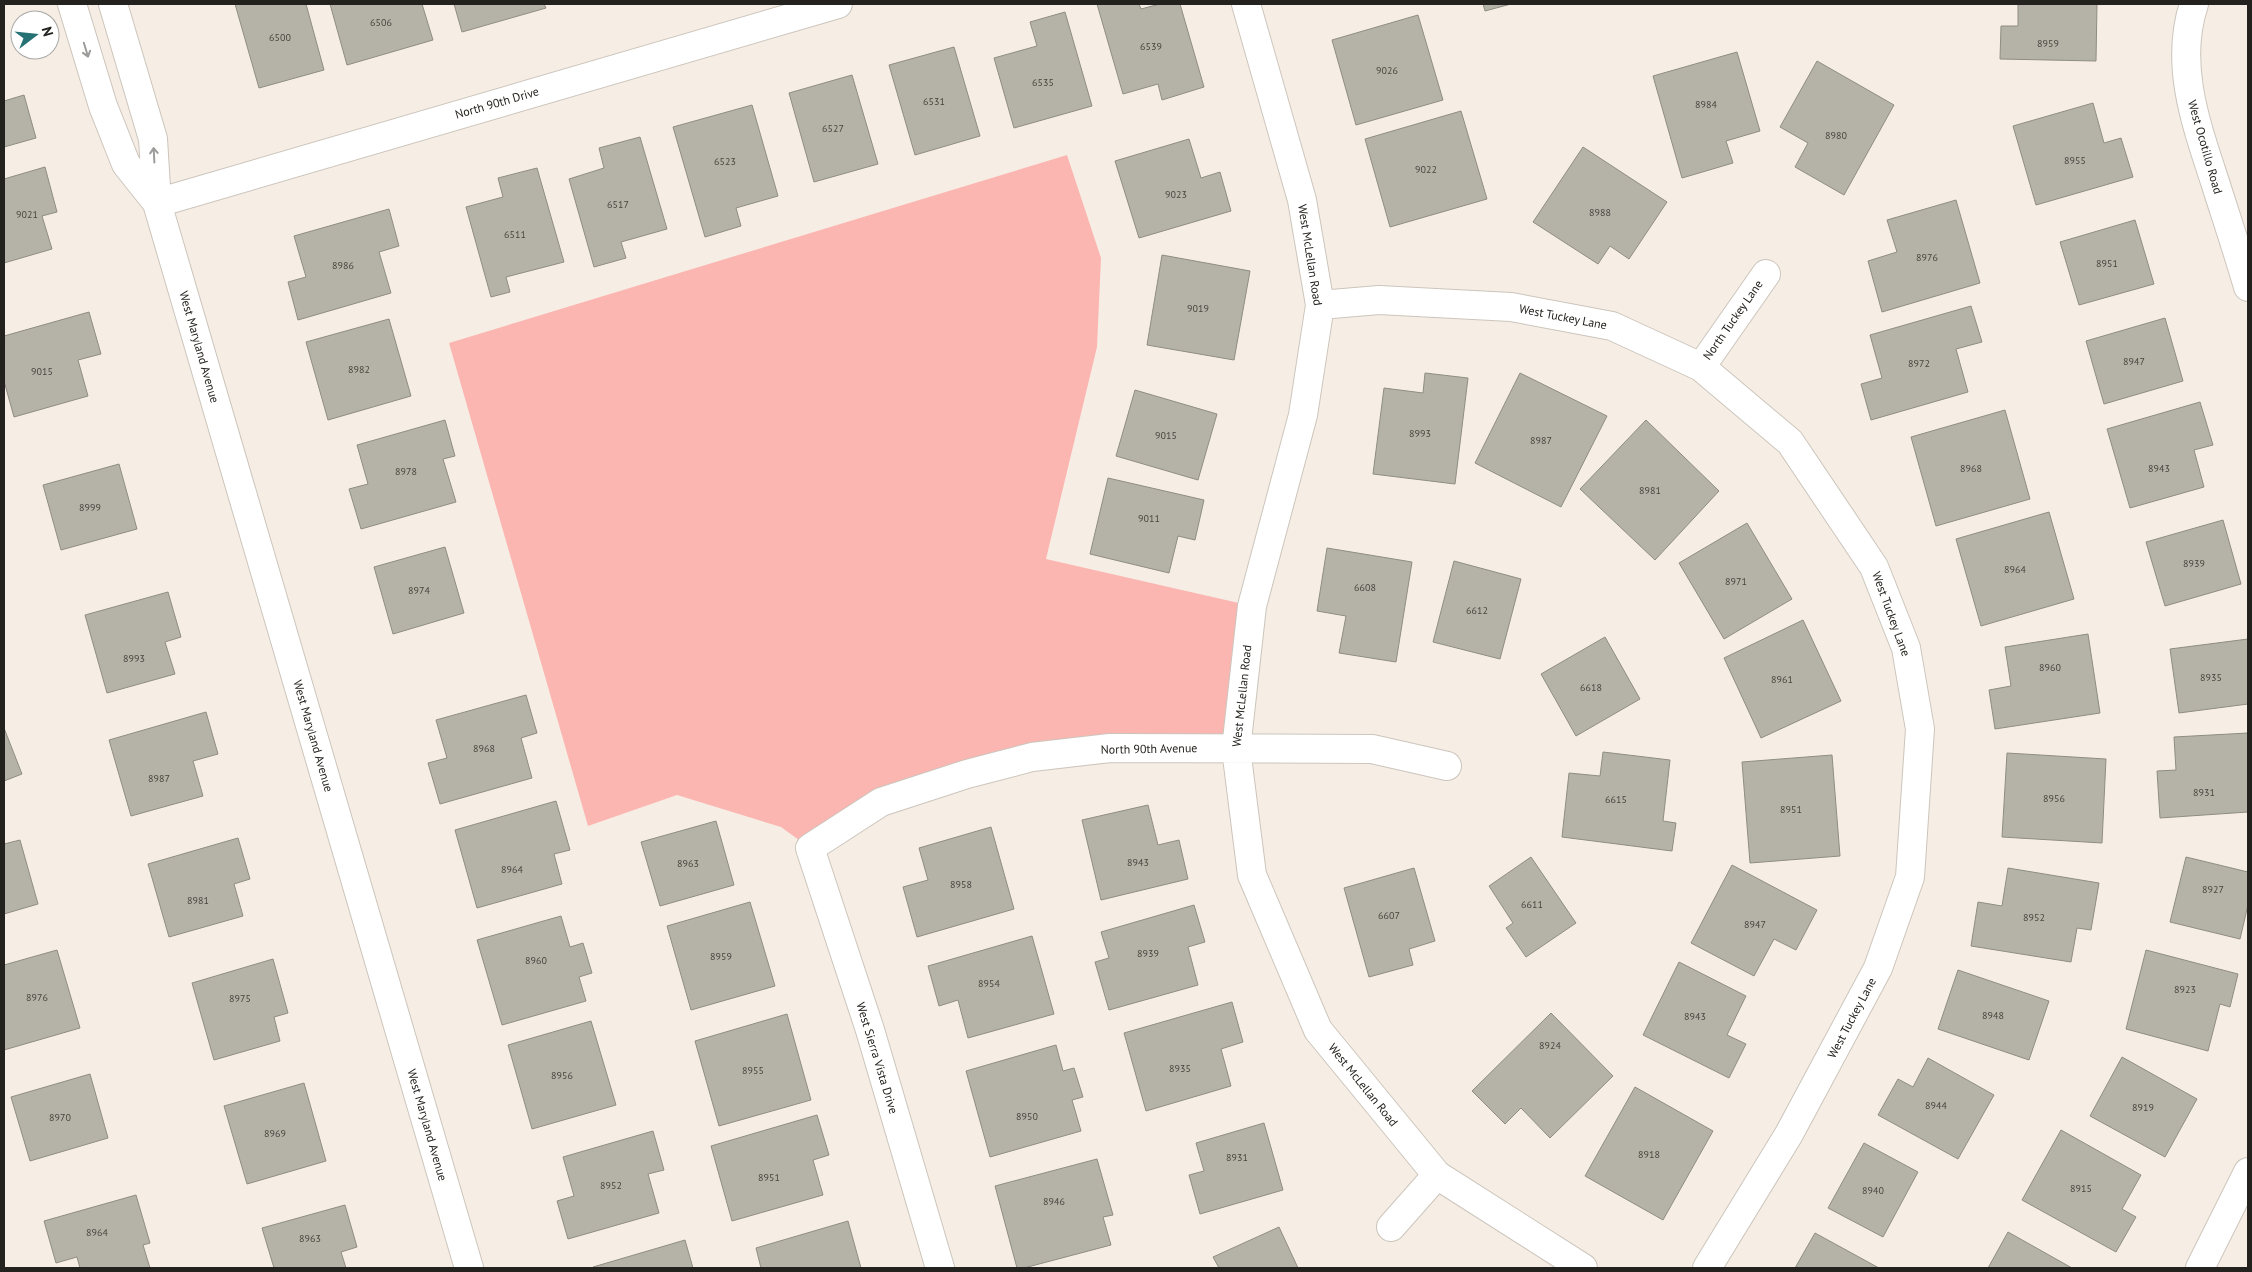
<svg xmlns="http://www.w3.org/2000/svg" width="2252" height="1272" viewBox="0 0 2252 1272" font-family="'PT Sans',sans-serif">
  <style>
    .green { fill: #fcb6b1 }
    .building { fill: #b5b3a8; stroke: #8f8d83 }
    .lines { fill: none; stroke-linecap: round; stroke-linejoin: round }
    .minor-casing { stroke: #ccc5bc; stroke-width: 30 }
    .minor { stroke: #fff; stroke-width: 28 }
    .oneway { stroke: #9c9c9a }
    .labels { text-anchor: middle; stroke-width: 4.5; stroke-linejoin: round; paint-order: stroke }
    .number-label { font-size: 10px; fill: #484640 }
    .street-label { font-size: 12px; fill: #24221e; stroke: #fff }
  </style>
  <rect width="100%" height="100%" fill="#f6eee5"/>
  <path class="green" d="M1067,155L1101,258L1097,347L1046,559L1252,606L1236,749L967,774L810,848L781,827L677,795L588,826L449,343Z"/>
  <path class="building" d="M235,4H306L324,70L259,88Z
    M330,4H422L433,40L347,65Z
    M454,4H544L546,8L462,32Z
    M1097,4H1139L1141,9L1160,4H1180L1204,87L1162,100L1158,84L1123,94Z
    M1483,4H1511L1485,11Z
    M2018,4H2097L2096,61L2000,59L2001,26H2018Z
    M1065,12L1092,106L1014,128L994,58L1037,46L1030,22Z
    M1418,15L1443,100L1356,125L1332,40Z
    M954,47L980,136L915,155L889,65Z
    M1737,52L1760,131L1726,141L1733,163L1682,178L1653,76Z
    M1817,61L1894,105L1844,195L1795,167L1808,143L1780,127Z
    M852,75L878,164L814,182L789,93Z
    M24,95L36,138L4,147V101Z
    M2093,103L2104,143L2121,138L2133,177L2036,205L2013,126Z
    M752,105L778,196L736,208L741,226L705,237L673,127Z
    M1461,111L1487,199L1390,227L1365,139Z
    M640,137L667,229L621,242L626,258L594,267L569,179L604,168L599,148Z
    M1189,139L1201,178L1220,172L1231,211L1139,238L1115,161Z
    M1583,147L1667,202L1629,259L1610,246L1598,264L1533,222Z
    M45,167L57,212L42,216L52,249L4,263V179Z
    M537,168L564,262L506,277L510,292L491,297L466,207L503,197L498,178Z
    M1956,200L1980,283L1882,312L1868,261L1897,252L1887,220Z
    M389,209L399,246L379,252L391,293L298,320L288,282L306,277L294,236Z
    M2135,220L2154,284L2079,305L2060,242Z
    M1162,255L1250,271L1234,360L1147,345Z
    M1971,306L1982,342L1956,349L1968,392L1871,420L1861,384L1882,378L1870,335Z
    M89,312L101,354L78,360L88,396L14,417L4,381V336Z
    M2165,318L2183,381L2104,404L2086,341Z
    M389,319L411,396L328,420L306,342Z
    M1425,373L1468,378L1455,484L1373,474L1384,388L1423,393Z
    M1520,373L1607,416L1561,507L1475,463Z
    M1135,390L1217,414L1198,480L1116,456Z
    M2200,402L2213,445L2194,450L2204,487L2130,508L2107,429Z
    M2005,410L2030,499L1936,526L1911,437Z
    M445,420L455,456L443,459L456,502L361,529L349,489L368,484L357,445Z
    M1646,420L1719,491L1655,560L1580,489Z
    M119,464L137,529L61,550L43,485Z
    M1108,478L1204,500L1195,540L1178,536L1169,573L1090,554Z
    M2049,512L2074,599L1981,626L1956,539Z
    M2223,520L2241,584L2165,606L2146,542Z
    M1747,523L1792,599L1724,639L1679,563Z
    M445,547L464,613L393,634L374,567Z
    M1327,548L1412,562L1396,662L1339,653L1346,616L1317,611Z
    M1454,561L1521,579L1500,659L1433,642Z
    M168,592L181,637L165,642L175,674L107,693L85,615Z
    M1803,620L1841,701L1761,738L1724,658Z
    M2088,634L2100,713L1995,729L1989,690L2011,686L2005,647Z
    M1605,637L1640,699L1576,736L1541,674Z
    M2248,639V704L2179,713L2170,649Z
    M526,695L537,733L521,738L532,778L440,804L428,763L447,758L436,720Z
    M206,712L218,754L193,761L203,796L131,816L109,740Z
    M4,728L22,774L4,781Z
    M2248,733V812L2160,818L2157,771L2176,770L2174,737Z
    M1603,752L1670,760L1663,821L1676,823L1672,851L1562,837L1569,773L1600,776Z
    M2007,753L2106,759L2102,843L2002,837Z
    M1832,755L1840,856L1750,863L1742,762Z
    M556,801L570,850L554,854L562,884L477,908L455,830Z
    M1148,805L1158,845L1179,840L1188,879L1101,900L1082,820Z
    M716,821L734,885L660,906L641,842Z
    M991,827L1014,909L917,937L903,887L928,880L919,848Z
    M238,838L250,879L234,884L243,916L169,937L148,864Z
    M20,840L38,904L4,914V844Z
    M1531,857L1576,923L1526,957L1506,928L1513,923L1489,886Z
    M2186,857L2248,872V905L2240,939L2170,922Z
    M1732,865L1817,910L1796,950L1774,939L1754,976L1691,943Z
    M1414,868L1435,941L1409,949L1413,965L1369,977L1344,888Z
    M2008,868L2099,883L2091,930L2077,928L2071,962L1971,946L1978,902L2002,906Z
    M750,902L775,986L691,1010L667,926Z
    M1194,905L1205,942L1188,947L1198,985L1109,1010L1095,962L1109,958L1101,932Z
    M561,916L570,947L583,943L592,973L579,977L586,1001L502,1025L477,940Z
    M1032,936L1054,1014L968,1038L958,1000L939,1006L928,966Z
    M57,950L80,1028L4,1050V965Z
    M2146,950L2238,974L2230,1007L2220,1004L2208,1051L2126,1029Z
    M273,959L288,1013L274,1017L280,1041L214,1060L192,983Z
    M1679,962L1746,996L1727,1035L1746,1044L1729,1078L1643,1035Z
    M1958,970L2049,1001L2029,1060L1938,1029Z
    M1232,1002L1243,1042L1221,1049L1231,1086L1146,1111L1124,1033Z
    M1551,1013L1613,1076L1550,1138L1521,1108L1505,1124L1472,1091Z
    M787,1014L811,1100L719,1126L695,1041Z
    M591,1021L616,1105L532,1129L508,1045Z
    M1056,1045L1063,1071L1074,1068L1083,1097L1072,1100L1081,1131L990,1157L966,1071Z
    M2122,1057L2197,1099L2165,1157L2090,1116Z
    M1928,1058L1994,1095L1958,1159L1878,1115L1898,1079L1913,1087Z
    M90,1074L108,1138L30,1161L11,1097Z
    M304,1083L326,1161L247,1184L224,1106Z
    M1635,1087L1713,1131L1663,1220L1585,1176Z
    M817,1115L829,1155L813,1160L823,1195L732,1221L711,1146Z
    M1264,1123L1283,1190L1200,1214L1189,1175L1204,1171L1196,1143Z
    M2061,1130L2141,1175L2122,1209L2136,1217L2116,1252L2022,1200Z
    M653,1131L664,1170L648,1174L659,1213L568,1239L557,1201L574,1196L563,1157Z
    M1864,1143L1918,1172L1883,1237L1828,1208Z
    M1097,1159L1113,1215L1103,1217L1111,1245L1024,1268H1017L995,1186Z
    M136,1195L150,1243L143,1245L150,1268H80L77,1257L56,1263L44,1221Z
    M345,1205L357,1247L341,1252L346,1268H274L262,1228Z
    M848,1221L861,1268H761L756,1248Z
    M1279,1227L1298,1268H1219L1213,1257Z
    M2008,1232L2072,1268H1988Z
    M1815,1233L1879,1268H1795Z
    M685,1240L693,1268H593V1267Z"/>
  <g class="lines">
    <defs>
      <path id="minor" d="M72,4L103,106L126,164L157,203
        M113,4L153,139L157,203L469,1268
        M1246,4L1302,200L1320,305L1303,415L1252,606L1236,749L1252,875L1318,1030L1437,1175L1583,1268
        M2194,4C2174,64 2196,124 2215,182C2226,217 2238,252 2248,287
        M157,203L838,4
        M1320,305L1379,300L1511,307L1612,326L1701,367L1790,442L1874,567L1906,648L1920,729L1910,877L1878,968L1789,1134L1707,1268
        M1701,367L1766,274
        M1391,1227L1437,1175
        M940,1268L870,1030L810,848L881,802L967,774L1032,757L1110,748L1372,749L1447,766
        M2200,1268L2248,1172"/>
    </defs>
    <use href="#minor" class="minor-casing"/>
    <use href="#minor" class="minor"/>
  </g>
  <defs><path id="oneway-shaft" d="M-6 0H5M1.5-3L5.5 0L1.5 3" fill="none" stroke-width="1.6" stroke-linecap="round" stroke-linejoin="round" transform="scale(1.25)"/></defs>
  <g class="oneway">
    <use href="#oneway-shaft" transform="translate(86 50) rotate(73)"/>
    <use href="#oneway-shaft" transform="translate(154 155) rotate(-93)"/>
  </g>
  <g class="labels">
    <g class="number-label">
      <text x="381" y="26">6506</text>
      <text x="280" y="41">6500</text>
      <text x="2048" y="47">8959</text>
      <text x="1151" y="50">6539</text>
      <text x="1387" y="74">9026</text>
      <text x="1043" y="86">6535</text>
      <text x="934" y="105">6531</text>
      <text x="1706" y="108">8984</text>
      <text x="833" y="132">6527</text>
      <text x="1836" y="139">8980</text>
      <text x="2075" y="164">8955</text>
      <text x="725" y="165">6523</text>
      <text x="1426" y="173">9022</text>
      <text x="1176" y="198">9023</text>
      <text x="618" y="208">6517</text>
      <text x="1600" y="216">8988</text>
      <text x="27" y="218">9021</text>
      <text x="515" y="238">6511</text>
      <text x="1927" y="261">8976</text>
      <text x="2107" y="267">8951</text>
      <text x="343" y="269">8986</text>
      <text x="1198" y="312">9019</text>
      <text x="2134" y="365">8947</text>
      <text x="1919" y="367">8972</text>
      <text x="359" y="373">8982</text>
      <text x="42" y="375">9015</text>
      <text x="1420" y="437">8993</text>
      <text x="1166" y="439">9015</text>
      <text x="1541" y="444">8987</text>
      <text x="1971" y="472">8968</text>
      <text x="2159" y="472">8943</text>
      <text x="406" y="475">8978</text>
      <text x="1650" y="494">8981</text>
      <text x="90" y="511">8999</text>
      <text x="1149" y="522">9011</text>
      <text x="2194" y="567">8939</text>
      <text x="2015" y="573">8964</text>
      <text x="1736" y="585">8971</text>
      <text x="1365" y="591">6608</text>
      <text x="419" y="594">8974</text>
      <text x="1477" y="614">6612</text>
      <text x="134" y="662">8993</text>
      <text x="2050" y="671">8960</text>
      <text x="2211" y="681">8935</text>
      <text x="1782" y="683">8961</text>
      <text x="1591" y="691">6618</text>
      <text x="484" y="752">8968</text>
      <text x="159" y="782">8987</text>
      <text x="2204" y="796">8931</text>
      <text x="2054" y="802">8956</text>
      <text x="1616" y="803">6615</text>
      <text x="1791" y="813">8951</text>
      <text x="1138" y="866">8943</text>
      <text x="688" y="867">8963</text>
      <text x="512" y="873">8964</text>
      <text x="961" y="888">8958</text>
      <text x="2213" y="893">8927</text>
      <text x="198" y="904">8981</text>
      <text x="1532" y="908">6611</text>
      <text x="1389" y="919">6607</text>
      <text x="2034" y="921">8952</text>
      <text x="1755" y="928">8947</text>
      <text x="1148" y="957">8939</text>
      <text x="721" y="960">8959</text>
      <text x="536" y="964">8960</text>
      <text x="989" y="987">8954</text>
      <text x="2185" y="993">8923</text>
      <text x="37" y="1001">8976</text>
      <text x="240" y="1002">8975</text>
      <text x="1993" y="1019">8948</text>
      <text x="1695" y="1020">8943</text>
      <text x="1550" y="1049">8924</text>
      <text x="1180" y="1072">8935</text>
      <text x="753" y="1074">8955</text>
      <text x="562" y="1079">8956</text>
      <text x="1936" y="1109">8944</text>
      <text x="2143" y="1111">8919</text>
      <text x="1027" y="1120">8950</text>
      <text x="60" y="1121">8970</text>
      <text x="275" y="1137">8969</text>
      <text x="1649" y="1158">8918</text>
      <text x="1237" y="1161">8931</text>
      <text x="769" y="1181">8951</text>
      <text x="611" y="1189">8952</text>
      <text x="2081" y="1192">8915</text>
      <text x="1873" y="1194">8940</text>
      <text x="1054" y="1205">8946</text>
      <text x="97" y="1236">8964</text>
      <text x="310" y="1242">8963</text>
    </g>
    <g class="street-label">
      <text transform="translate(497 103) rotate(-16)" y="4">North 90th Drive</text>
      <text transform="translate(2205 147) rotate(74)" y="4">West Ocotillo Road</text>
      <text transform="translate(1310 255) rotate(81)" y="4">West McLellan Road</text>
      <text transform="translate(1563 317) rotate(11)" y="4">West Tuckey Lane</text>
      <text transform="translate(1733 320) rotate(-55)" y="4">North Tuckey Lane</text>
      <text transform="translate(199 347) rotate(74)" y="4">West Maryland Avenue</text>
      <text transform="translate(1891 614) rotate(70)" y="4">West Tuckey Lane</text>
      <text transform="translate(1242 696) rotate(-84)" y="4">West McLellan Road</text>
      <text transform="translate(313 736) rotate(74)" y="4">West Maryland Avenue</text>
      <text transform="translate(1149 749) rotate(-1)" y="4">North 90th Avenue</text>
      <text transform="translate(1852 1018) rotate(-62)" y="4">West Tuckey Lane</text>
      <text transform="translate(877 1058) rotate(73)" y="4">West Sierra Vista Drive</text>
      <text transform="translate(1363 1085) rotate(51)" y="4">West McLellan Road</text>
      <text transform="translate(427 1125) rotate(74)" y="4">West Maryland Avenue</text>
    </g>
  </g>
  <rect width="2252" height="1272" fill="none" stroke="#24221e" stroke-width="10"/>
  <g transform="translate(35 35) rotate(74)"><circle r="24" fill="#ffffff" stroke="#a7a7a5"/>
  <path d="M0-4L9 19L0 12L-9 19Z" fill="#267174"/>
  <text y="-8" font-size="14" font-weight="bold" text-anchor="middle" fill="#24221e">N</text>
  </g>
</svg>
